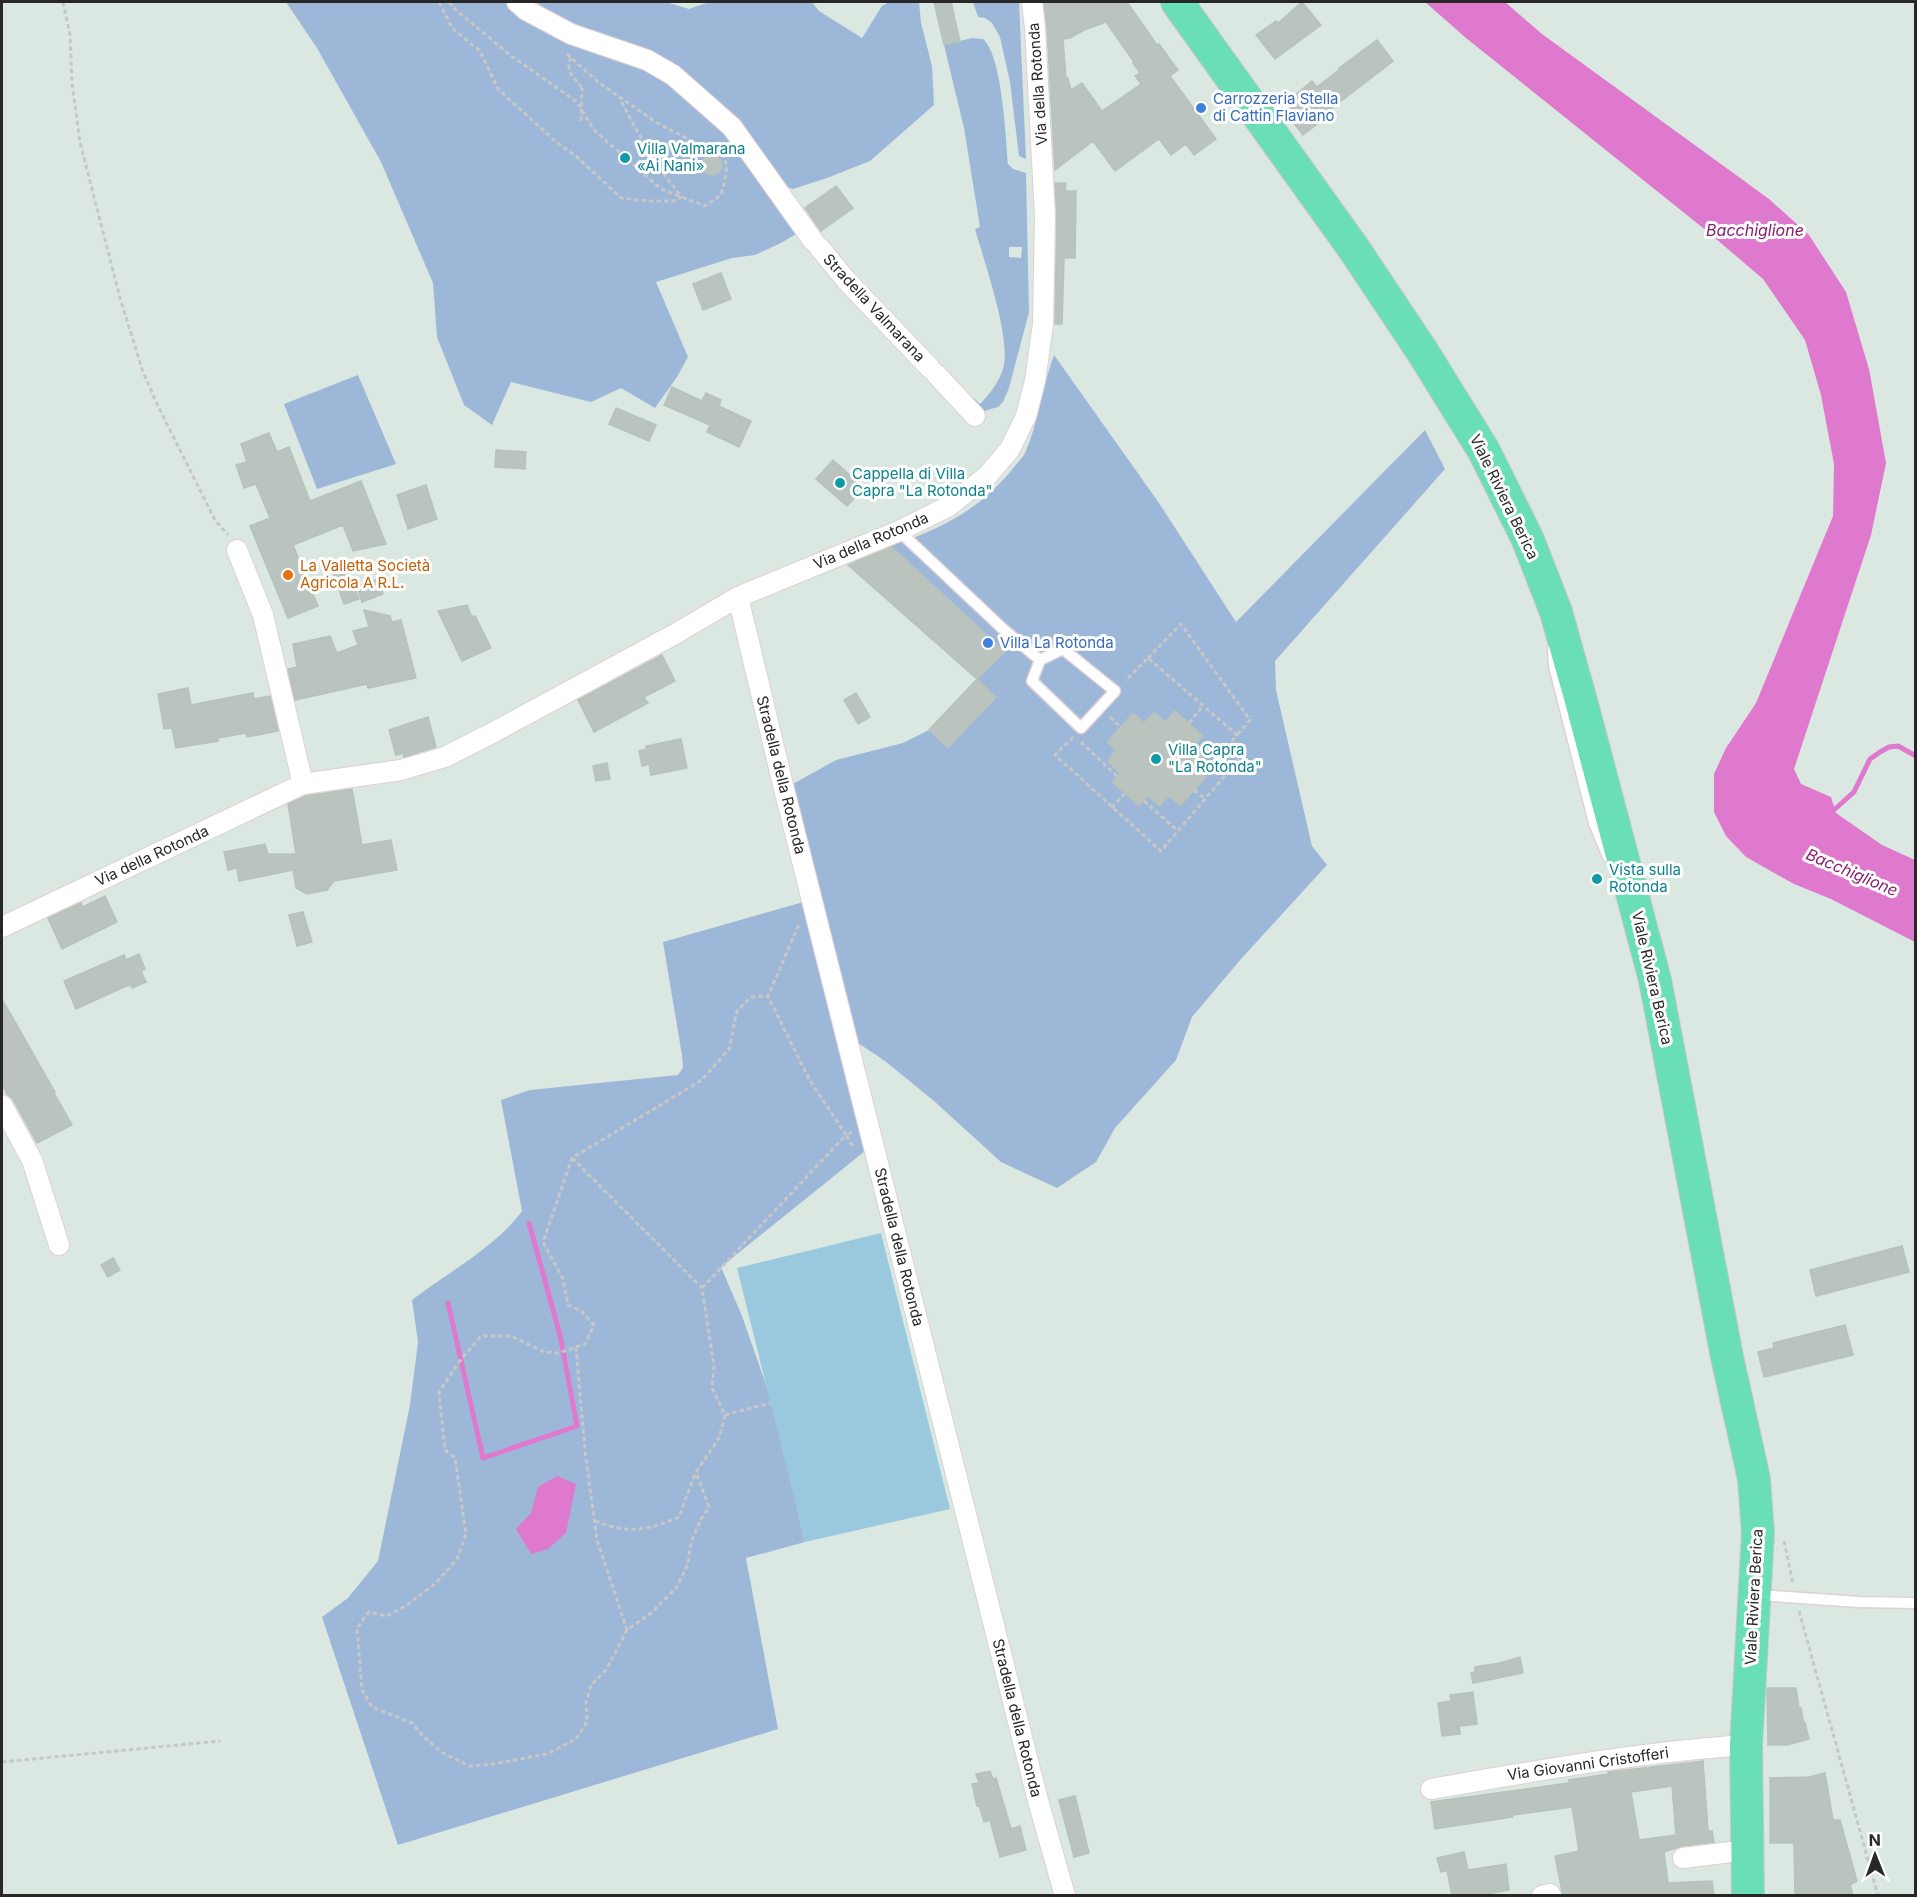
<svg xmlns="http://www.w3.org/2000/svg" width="1917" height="1897" viewBox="0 0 1917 1897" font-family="Inter,sans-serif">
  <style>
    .green { fill: #9db7d9; fill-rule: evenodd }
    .pitch { fill: #9ac9df }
    .water { fill: #df79ce }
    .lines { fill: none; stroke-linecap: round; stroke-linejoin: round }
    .stream { stroke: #df79ce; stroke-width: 5 }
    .building { fill: #bac3be; stroke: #b5c3bc; stroke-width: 1.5; fill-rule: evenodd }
    .lane-casing { stroke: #dfd0d4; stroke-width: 13 }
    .street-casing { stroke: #dfd0d4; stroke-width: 22 }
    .primary-casing { stroke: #c7c7c7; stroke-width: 34 }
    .path { stroke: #c7c7c7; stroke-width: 3; stroke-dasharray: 4.5 3; stroke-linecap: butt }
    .lane { stroke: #fff; stroke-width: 10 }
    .street { stroke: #fff; stroke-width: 20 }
    .primary { stroke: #69deb7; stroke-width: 32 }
    .path-bridge { stroke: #c7c7c7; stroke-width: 3; stroke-dasharray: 4.5 3; stroke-linecap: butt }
    .shop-dot { fill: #3f7fe0; stroke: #fff; stroke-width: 2 }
    .culture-dot { fill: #0f9aa8; stroke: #fff; stroke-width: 2 }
    .food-dot { fill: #e8710a; stroke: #fff; stroke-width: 2 }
    .labels { text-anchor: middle; stroke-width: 6; stroke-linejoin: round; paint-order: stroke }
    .street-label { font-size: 15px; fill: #272727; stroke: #fff }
    .shop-label { font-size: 15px; fill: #366cbe; stroke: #fff; text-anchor: start }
    .culture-label { font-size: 15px; fill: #0d838f; stroke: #fff; text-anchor: start }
    .food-label { font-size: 15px; fill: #c56008; stroke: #fff; text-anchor: start }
    .water-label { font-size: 16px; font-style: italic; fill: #861d6d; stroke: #fff }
  </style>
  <rect width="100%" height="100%" fill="#dae8e1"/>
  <path class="green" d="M286,2H505L520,16L646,63L731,133L798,233L781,243L755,255L732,258L656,282L688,357L677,377L655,408L621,388L591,402L511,382L492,425L464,405L437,337L433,283L381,162L317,48Z
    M541,2H666L689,9L709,2H812L819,11L862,38L882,6L889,2H919L921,23L932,66L934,105L870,161L827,178L793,189L770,180L673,75L526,10Z
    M973,2H1019L1026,159L1019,156L1010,82L1000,37L992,23L985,18L978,17Z
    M972,38L983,39C1002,55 1006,138 1008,164L1013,169L1026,173L1029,312L1009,388L1003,402L998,407L984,411L973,400L974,398L980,404C989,395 999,382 1003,369C1012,340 984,261 975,229L980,227L964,128L944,45ZM1009,247H1022L1021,258L1009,257Z
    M1054,355L1159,503L1236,622L1425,430L1445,469L1275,661L1276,690L1312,846L1327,865L1241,959L1192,1017L1176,1060L1115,1128L1096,1162L1057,1188L1001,1162L934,1101L885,1061L846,1035L784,789L836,760L903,743L929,730L948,748L996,698L977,679L1005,651L891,546C940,529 976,512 1011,471C1015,465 1022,459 1025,453C1039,422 1042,387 1054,355Z
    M358,375L396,464L317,489L284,404Z
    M807,901L870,1147L721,1267L742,1316L772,1402L805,1542L746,1558L778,1729L398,1845L322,1617L348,1598L378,1561L410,1405L418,1342L412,1300C446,1274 498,1245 522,1211L501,1100L530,1090L678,1075L683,1068L682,1055L663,942Z"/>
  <path class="pitch" d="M881,1233L950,1509L805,1542L737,1268Z"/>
  <path class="water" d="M1425,2H1505L1542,34L1769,199L1809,235L1846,292L1869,369L1886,463L1871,535L1794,769L1801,784L1831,797L1836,813L1882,845L1915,860V942L1831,899L1794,884L1746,857L1726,836L1714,812V774L1726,748L1756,703L1833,516L1834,464L1821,395L1805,340L1763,279L1708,232L1466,38Z
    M557,1476L576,1484L566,1533L548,1549L531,1554L516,1529L531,1513L538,1487Z"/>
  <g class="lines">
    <path class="stream" d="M1835,809L1854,792L1870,759L1880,752L1889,747L1898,746L1916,756
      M448,1303L483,1458L577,1426L560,1335L529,1223"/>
  </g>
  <path class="building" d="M934,2H951L960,42L944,45Z
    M1044,2H1127L1157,45L1159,44L1178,70L1170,76L1216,139L1194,155L1186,144L1171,155L1159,139L1115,171L1093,141L1055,170L1047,27ZM1106,22L1134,62L1133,63L1140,73L1135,76L1141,84L1102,111L1082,83L1071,90L1068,78L1066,79L1063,39L1070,38L1084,30Z
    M1302,2L1321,25L1275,59L1256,35L1276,21L1278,23Z
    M1377,40L1393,61L1327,112L1329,115L1303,135L1281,107L1312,81L1317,87L1340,69L1339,68Z
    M702 165a10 10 0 1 1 20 0a10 10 0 1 1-20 0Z
    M1055,183H1066L1065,191H1076L1075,258H1064L1062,324H1055L1057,216Z
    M836,186L853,208L821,231L805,208Z
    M721,273L731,299L703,310L693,284Z
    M672,387L702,401L706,393L721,400L719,406L751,421L739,447L707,432L710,425L664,405Z
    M616,408L656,425L649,441L609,424Z
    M269,433L277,452L289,447L310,501L361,481L386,544L353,551L343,525L293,545L318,606L288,618L250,526L270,518L256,484L244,488L236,465L247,462L241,444Z
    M496,450L526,452L525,469L495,467Z
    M833,460L864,488L847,506L816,479Z
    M426,485L437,519L408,529L397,495Z
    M892,547L1005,652L977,679L848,565Z
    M344,559L359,599L344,604L330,564Z
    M378,579L383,594L362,602L357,586Z
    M467,605L472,617L475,616L491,648L462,661L438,611Z
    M364,610L390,616L392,622L401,620L416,678L368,688L367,684L295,700L288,669L297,667L293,644L330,636L337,653L358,645L353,631L369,627Z
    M662,655L675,681L644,697L648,703L594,732L578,700Z
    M977,679L996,697L948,748L929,730Z
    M188,688L191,705L253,693L254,699L270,696L278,731L247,737L246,733L218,738V741L176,748L172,728L164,729L158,694Z
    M856,693L870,717L858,724L844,700Z
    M1175,711L1203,736L1194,746L1206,756L1196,768L1206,777L1180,806L1169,796L1159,806L1148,796L1139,806L1112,782L1120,773L1108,762L1115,749L1107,742L1133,713L1144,723L1154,712L1165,722Z
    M428,717L436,747L404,757L403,753L396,755L389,730Z
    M681,739L687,768L651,775L649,764L642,766L639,751L646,749V746Z
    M607,763L610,779L596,781L593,766Z
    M352,789L362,845L391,840L397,870L334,881L327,890L307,894L296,888L293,870L239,881L237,868L228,870L224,852L265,844L268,854H296L288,804L306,796Z
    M105,896L117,922L62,949L48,918L81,903L83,907Z
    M303,912L312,942L297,946L289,915Z
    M139,954L145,969L141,971L146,982L132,988L131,985L124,987L76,1009L64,981L124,955L126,960Z
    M2,999L55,1092L54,1093L72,1125L37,1143L13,1099L7,1094L2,1084Z
    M1902,1246L1909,1272L1816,1296L1810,1270Z
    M113,1258L120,1270L108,1277L101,1265Z
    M1845,1325L1853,1355L1764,1377L1758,1352L1774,1348L1773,1343Z
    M1520,1657L1523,1673L1473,1683L1471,1673L1475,1672V1667L1500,1663Z
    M1767,1688H1796L1799,1708H1801L1804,1724L1805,1723L1809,1739L1787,1745H1768Z
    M1473,1692L1477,1724L1459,1726L1460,1734L1442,1736L1438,1703L1451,1701L1450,1695Z
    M1703,1761L1708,1831H1712L1714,1842L1682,1846L1664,1852L1668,1883L1712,1881L1714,1896H1563L1555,1856L1579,1851L1572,1807L1512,1815L1513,1817L1435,1829L1431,1802L1569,1783V1780L1609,1774L1608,1772ZM1672,1786L1676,1835L1639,1840L1631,1792Z
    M990,1771L993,1779L996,1778L1011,1829L1020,1826L1026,1850L1000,1857L990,1820L984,1822L979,1805L977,1806L972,1784L979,1783L976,1774Z
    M1825,1773L1833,1820H1840L1857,1881L1850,1885L1853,1896H1795L1794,1843H1770V1778L1809,1777Z
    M1075,1796L1089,1853L1074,1857L1059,1800Z
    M1464,1852L1468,1870L1506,1864L1509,1890L1478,1896H1452L1447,1870L1441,1872L1437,1858Z"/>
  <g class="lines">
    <defs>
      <path id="lane" d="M899,531L1003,629L1040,660L1032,681L1081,728L1115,691L1063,649L1040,660
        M1553,649L1554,666L1594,823L1608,857
        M1758,1595L1859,1602L1916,1603"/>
      <path id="street" d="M517,2L526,10L571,34L647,60L673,75L732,127L814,242
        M819,247L846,280L930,368
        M936,374L975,416
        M237,550L263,615L303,784
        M738,597L784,789L1037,1797L1065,1896
        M2,927L303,784L401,770L445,757L496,731L675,634L738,597L899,531L949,506L988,475L1010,449L1026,416L1035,381L1043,324L1045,216L1035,28L1032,2
        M2,1105L32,1160L59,1245
        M1431,1789C1535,1771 1640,1752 1746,1745
        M1683,1858L1747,1850
        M1542,1896L1550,1894L1551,1896"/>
      <path id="primary" d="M1177,2L1354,249L1422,351L1484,451L1528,540L1556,612L1580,697L1655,980L1727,1357L1754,1479L1758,1533L1746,1745L1748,1896"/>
    </defs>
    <use href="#lane" class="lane-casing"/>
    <use href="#street" class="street-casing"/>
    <use href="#primary" class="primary-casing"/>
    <path class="path" d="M63,2L70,35L72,83L80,142L120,298L143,372L157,404L215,520L228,535
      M439,2L452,28L480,51L498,89L555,141L577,157L621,198L648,201H673L682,197C656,167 637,132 619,97
      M449,2L456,10L510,55L577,102L594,130L661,189L705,206L721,195C726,177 731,163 718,147L698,144L657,123L598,82L566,53
      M571,58L568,64L571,74L582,88
      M1148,658L1181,624L1250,720L1237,735
      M1110,717L1121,727
      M1189,723L1203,706
      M1073,737L1055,755L1161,851L1238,760L1225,749L1237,735L1148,658L1125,681
      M1081,742L1117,776
      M1194,790L1205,799
      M1144,801L1178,831
      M1112,808L1124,794
      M852,1132L846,1135L854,1149
      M572,1158L702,1288L714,1366L712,1388L725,1415L719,1438L696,1472L709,1507L701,1519L691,1542L688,1564L677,1587L650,1614L627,1630L606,1670L591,1685L586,1702L587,1722L576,1739L547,1754L493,1764L470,1766L441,1752L422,1735L412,1723L372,1707L362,1690L357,1628L369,1612L387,1616L407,1605L436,1583L457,1559L466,1534L455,1458L445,1450L439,1392L459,1362L481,1336H511L544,1352L558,1353L585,1344L594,1325L581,1311L568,1305L563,1279L543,1242L572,1158L702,1080L729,1049L737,1011L751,997L768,996L799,924
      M702,1288L846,1135L809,1079L768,996
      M576,1347L585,1451L597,1540L627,1630
      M725,1415L770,1403
      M595,1521C628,1534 647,1531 679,1517L695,1474
      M1784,1541L1793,1584
      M1799,1611L1878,1896
      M2,1762L220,1741"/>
    <use href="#lane" class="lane"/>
    <use href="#street" class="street"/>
    <use href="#primary" class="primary"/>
    <path class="path-bridge" d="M581,121L582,88"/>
  </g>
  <g class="shop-dot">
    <circle cx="1201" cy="108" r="6"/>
    <circle cx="988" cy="643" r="6"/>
  </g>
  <g class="culture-dot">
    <circle cx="625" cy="158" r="6"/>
    <circle cx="840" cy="483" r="6"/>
    <circle cx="1156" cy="759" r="6"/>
    <circle cx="1597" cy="879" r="6"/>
  </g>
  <circle class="food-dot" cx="288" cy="575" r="6"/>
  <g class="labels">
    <g class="street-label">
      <text transform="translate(1038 84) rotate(-94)" y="5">Via della Rotonda</text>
      <text transform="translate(874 308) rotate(47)" y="5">Stradella Valmarana</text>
      <text transform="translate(1504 497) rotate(64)" y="5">Viale Riviera Berica</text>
      <text transform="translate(871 541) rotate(-23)" y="5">Via della Rotonda</text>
      <text transform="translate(781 775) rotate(76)" y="5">Stradella della Rotonda</text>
      <text transform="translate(152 856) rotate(-25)" y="5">Via della Rotonda</text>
      <text transform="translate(1652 978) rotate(77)" y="5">Viale Riviera Berica</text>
      <text transform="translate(899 1247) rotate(76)" y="5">Stradella della Rotonda</text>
      <text transform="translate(1754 1597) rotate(-87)" y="5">Viale Riviera Berica</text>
      <text transform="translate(1017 1718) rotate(76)" y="5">Stradella della Rotonda</text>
      <text transform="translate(1588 1764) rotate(-8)" y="5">Via Giovanni Cristofferi</text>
    </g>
    <g class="shop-label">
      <text x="1213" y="104">Carrozzeria Stella<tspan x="1213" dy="17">di Cattin Flaviano</tspan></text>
      <text x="1000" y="648">Villa La Rotonda</text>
    </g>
    <g class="culture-label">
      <text x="637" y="154">Villa Valmarana<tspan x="637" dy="17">«Ai Nani»</tspan></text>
      <text x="852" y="479">Cappella di Villa<tspan x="852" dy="17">Capra "La Rotonda"</tspan></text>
      <text x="1168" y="755">Villa Capra<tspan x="1168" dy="17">"La Rotonda"</tspan></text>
      <text x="1609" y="875">Vista sulla<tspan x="1609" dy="17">Rotonda</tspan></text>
    </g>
    <g class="food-label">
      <text x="300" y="571">La Valletta Società<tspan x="300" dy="17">Agricola A R.L.</tspan></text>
    </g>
    <g class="water-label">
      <text x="1755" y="236">Bacchiglione</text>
      <text transform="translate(1852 872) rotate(23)" y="6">Bacchiglione</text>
    </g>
  </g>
  <rect width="1917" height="1897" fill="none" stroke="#272727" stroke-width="6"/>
  <g transform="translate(1875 1855) rotate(359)" stroke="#ffffff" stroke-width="4.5" paint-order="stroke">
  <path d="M0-4.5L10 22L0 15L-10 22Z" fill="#272727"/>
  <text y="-9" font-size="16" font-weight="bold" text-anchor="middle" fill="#272727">N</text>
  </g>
</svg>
